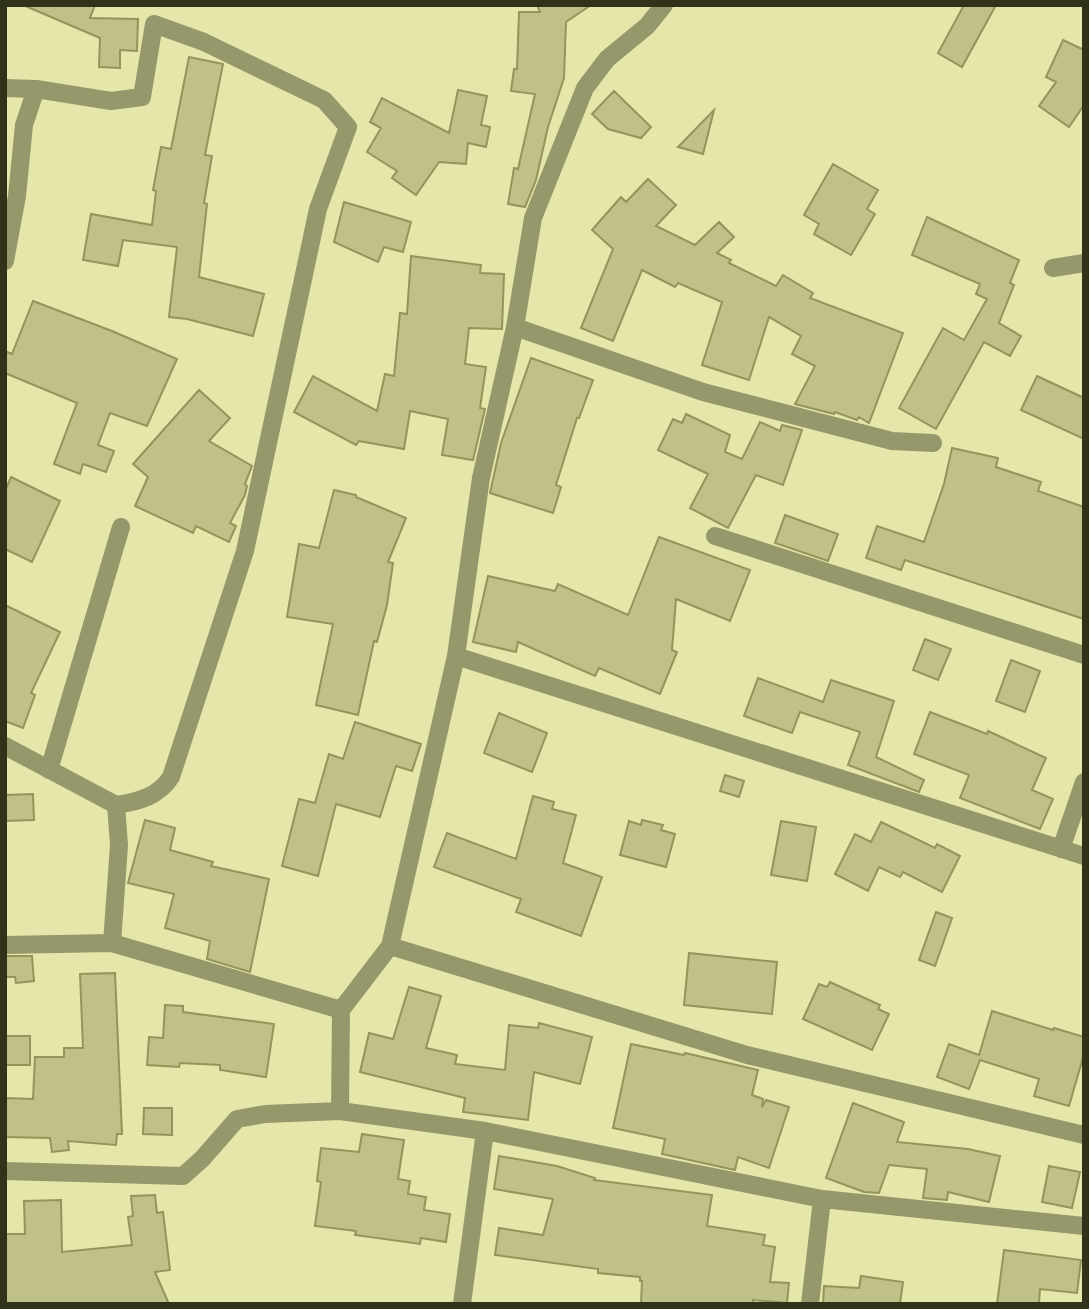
<svg xmlns="http://www.w3.org/2000/svg" width="1089" height="1309" viewBox="0 0 1089 1309" font-family="Karla,sans-serif">
  <style>
    .building { fill: #c0c186; stroke: #94945b; stroke-width: 2 }
    .lines { fill: none; stroke-linecap: round; stroke-linejoin: round }
    .minor { stroke: #96976b; stroke-width: 18 }
  </style>
  <rect width="100%" height="100%" fill="#e5e7aa"/>
  <path class="building" d="M23,5H95L90,18L138,19L137,51L120,50V68L99,67L100,38Z
    M537,5H591L566,22L564,78L548,127L536,180L525,207L508,204L514,168L518,169L535,94L511,91L514,69H517L519,12H540Z
    M964,5H996L962,67L938,53Z
    M1063,40L1084,50V105L1069,127L1039,106L1056,82L1046,77Z
    M189,57L223,64L205,155L212,156L204,203L207,204L199,277L264,294L253,336L187,319L169,317L177,247L123,240L118,266L83,260L91,214L152,225L156,191L153,190L161,147L171,149Z
    M458,90L487,96L481,125L490,127L486,147L468,143L466,164L439,162L416,195L392,178L397,171L367,152L381,128L370,122L382,98L449,133Z
    M614,91L651,127L641,138L608,129L592,114Z
    M714,110L703,154L678,147Z
    M833,164L878,190L867,209L875,214L851,255L814,234L819,224L804,215Z
    M648,179L676,205L656,226L695,245L719,222L734,237L717,253L731,260L729,263L776,286L783,275L813,293L810,298L903,333L869,423L859,417L857,420L835,412L834,414L795,404L815,366L792,354L801,336L769,317L749,380L702,365L722,302L678,283L675,287L642,270L613,341L581,328L613,249L592,230L621,197L626,202Z
    M344,202L411,222L403,252L384,247L378,262L334,242Z
    M927,217L1019,260L1010,283L1014,285L999,323L1021,336L1010,356L984,342L936,429L899,408L943,328L964,340L987,299L976,294L980,284L912,255Z
    M411,256L481,265L480,273L504,274L502,329L469,328L465,364L486,367L480,408L485,409L473,460L442,455L448,419L410,411L404,449L359,441L356,445L294,412L313,376L377,411L385,374L394,376L400,313L407,314Z
    M33,301L112,331L177,359L147,426L110,413L98,445L114,451L106,472L83,464L80,474L54,464L77,403L5,373V351L12,354Z
    M531,358L593,380L579,418H577L556,485L561,487L553,513L490,493L501,443Z
    M1037,376L1084,398V439L1021,410Z
    M199,390L230,418L209,441L252,466L245,484L247,486L245,495L230,523L236,526L229,542L196,526L193,533L135,506L148,477L133,464Z
    M686,414L730,435L725,452L742,459L760,422L780,431L782,425L802,430L783,485L756,475L728,528L690,508L708,474L658,450L673,419L682,423Z
    M952,448L998,458L996,467L1041,482L1038,491L1084,507V619L905,560L901,570L866,558L877,526L924,542L944,484Z
    M11,477L60,501L32,562L5,549V491Z
    M334,490L356,495V497L406,518L388,562L393,563L387,605L377,642L374,641L358,715L316,705L333,624L287,617L299,544L319,548Z
    M785,515L838,534L828,561L775,543Z
    M659,537L750,570L730,621L676,599L672,650L677,652L660,694L599,668L595,676L518,642L516,652L473,642L488,576L555,591L558,584L628,615Z
    M5,605L60,632L31,693L35,695L23,728L5,721Z
    M925,639L951,649L938,680L913,670Z
    M1011,660L1040,671L1025,712L996,701Z
    M758,678L823,702L831,680L894,701L876,757L924,780L919,792L848,765L860,732L800,712L792,733L744,716Z
    M930,712L987,734L988,731L1046,758L1032,790L1053,799L1040,829L960,798L969,775L914,754Z
    M499,713L547,733L532,772L484,753Z
    M355,722L421,744L412,771L396,766L380,817L336,804L318,876L282,866L299,799L315,803L329,754L343,759Z
    M725,775L744,781L739,797L720,791Z
    M33,794L34,820L5,821V795Z
    M533,796L554,802L552,809L576,815L563,863L602,877L581,936L516,912L521,899L434,867L447,833L516,859Z
    M145,820L175,828L170,850L213,862L211,866L269,879L250,972L207,959L210,941L165,928L174,894L128,883Z
    M642,820L663,825L661,830L675,834L666,867L620,855L629,821L641,825Z
    M781,821L816,827L807,881L771,875Z
    M881,822L935,848L937,844L960,856L942,892L903,872L900,877L879,867L868,891L835,874L855,834L871,842Z
    M936,912L952,918L935,966L919,960Z
    M689,953L777,962L772,1014L684,1005Z
    M5,956H32L34,981L16,983L15,977H5Z
    M115,973L122,1134H117L116,1145L68,1141L69,1150L52,1152L50,1138L5,1137V1098L33,1099L35,1057H64V1048H83L80,974Z
    M830,982L880,1005L878,1009L889,1014L872,1050L803,1019L819,984L827,987Z
    M409,987L441,996L426,1048L457,1055L455,1064L505,1070L509,1025L538,1028L539,1023L592,1037L580,1084L534,1072L528,1120L463,1112L465,1098L360,1072L369,1033L393,1039Z
    M165,1005L183,1006V1012L274,1024L266,1077L220,1070V1065L180,1063L179,1067L147,1065L149,1037L163,1038Z
    M992,1011L1053,1030L1054,1028L1084,1037V1054L1069,1106L1034,1096L1039,1079L980,1060L969,1089L937,1077L949,1044L979,1055Z
    M5,1036H30V1065H5Z
    M631,1044L684,1055L685,1053L758,1070L752,1095L763,1099L762,1107L766,1100L789,1107L769,1168L738,1157L735,1170L662,1154L665,1139L613,1128Z
    M853,1103L904,1122L897,1142L968,1149L1000,1156L989,1202L948,1192L947,1200L923,1198L927,1169L889,1165L879,1193L864,1192L826,1178Z
    M144,1108H172V1135L143,1134Z
    M362,1134L404,1140L398,1179L410,1181L408,1194L426,1197L424,1210L450,1214L446,1242L421,1238L420,1244L355,1235L356,1231L315,1226L321,1182L317,1181L321,1148L359,1152Z
    M499,1156L557,1166L595,1178L594,1180L712,1195L707,1226L765,1235L763,1245L775,1247L770,1282L789,1283L787,1303L753,1300V1304H641L642,1281H640V1277L598,1273V1269L495,1255L499,1228L543,1235L553,1199L494,1189Z
    M1049,1166L1080,1172L1072,1208L1042,1202Z
    M155,1195L157,1213L163,1212L170,1270L155,1272L169,1304H5V1234H25L24,1201L61,1200L62,1252L132,1245L128,1217L133,1216L131,1196Z
    M1004,1250L1081,1260L1077,1293L1040,1289L1039,1304H997Z
    M861,1276L903,1282L900,1304H823L824,1286L859,1288Z"/>
  <g class="lines">
    <path class="minor" d="M5,88L36,89L24,125L17,196L5,261
      M36,89L111,101L142,97L154,24L204,42L324,100L348,127L318,209L245,551L171,777C159,796 138,802 116,805L119,845L112,943
      M1053,268L1084,263
      M515,327L703,392L892,441L933,443
      M715,536L1084,655
      M456,656L1084,856
      M5,746L116,805
      M49,770L121,527
      M1061,849L1084,782
      M5,945L112,943L341,1010
      M390,946L747,1055L1084,1135
      M340,1111L341,1010L390,946L456,656L481,478L515,327L533,218L585,88L607,59L647,26L664,5
      M5,1171L183,1176L202,1159L237,1119L265,1114L340,1111L485,1131L822,1199L1084,1226
      M462,1304L485,1131
      M810,1304L822,1199"/>
  </g>
  <rect width="1089" height="1309" fill="none" stroke="#31321a" stroke-width="14"/>
</svg>
